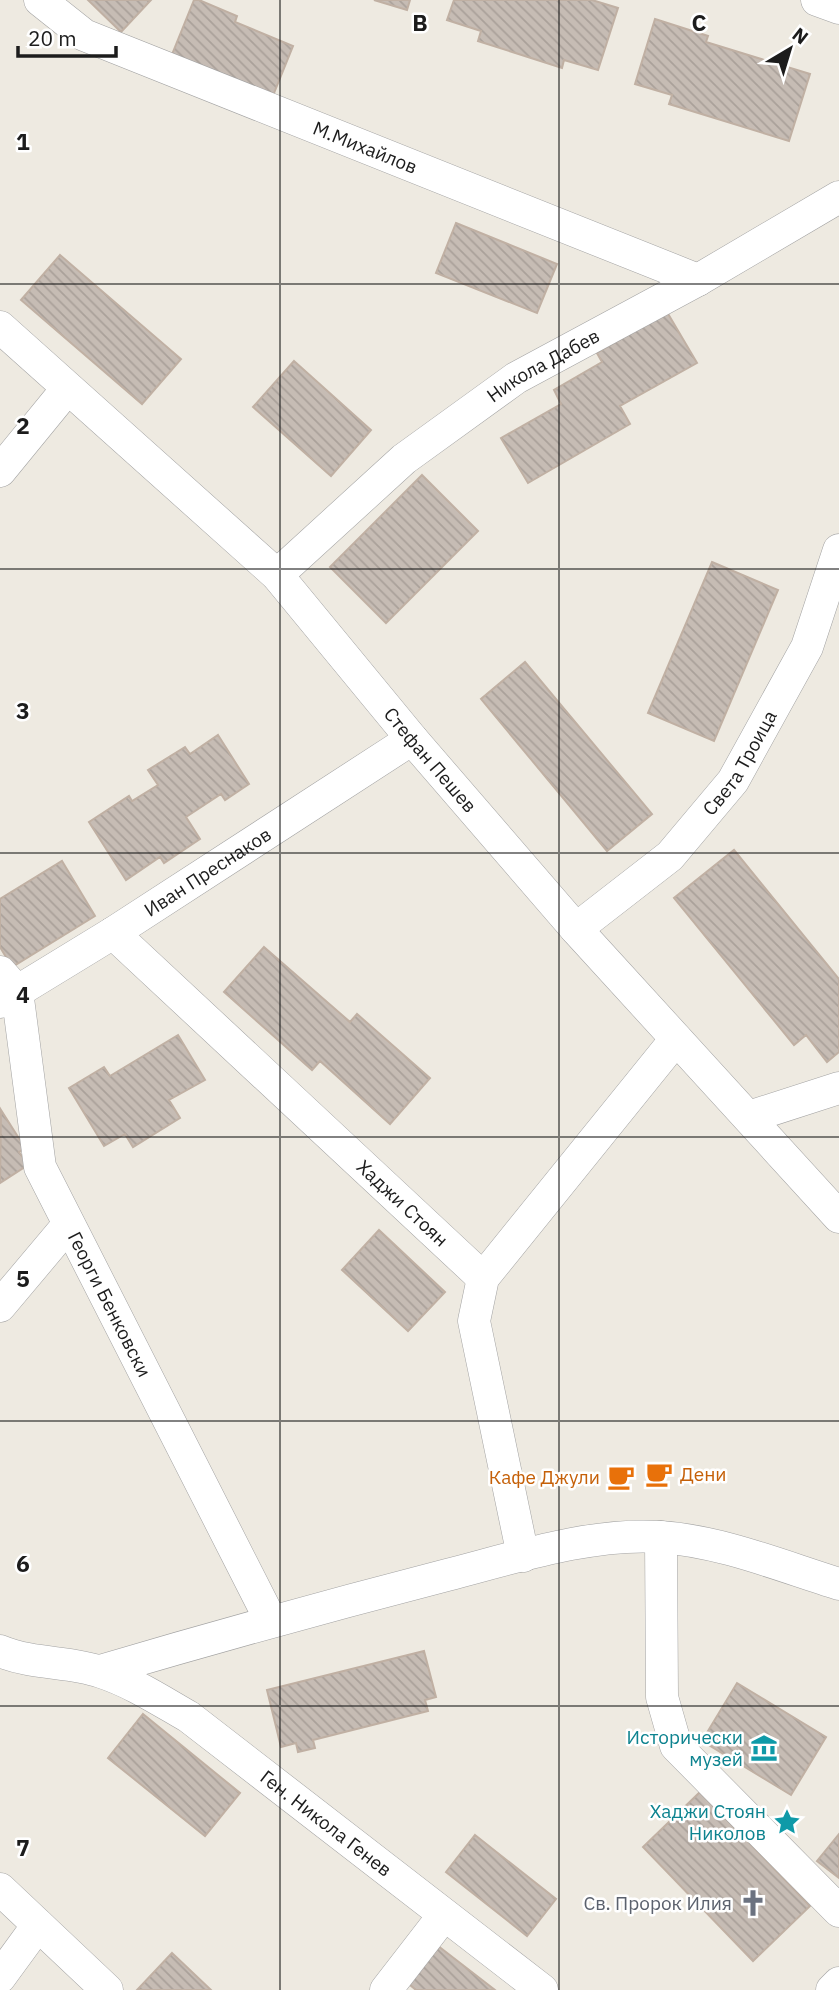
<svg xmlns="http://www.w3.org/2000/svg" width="839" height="1990" viewBox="0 0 839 1990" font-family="'IBM Plex Sans',sans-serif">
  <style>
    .building { fill: url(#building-back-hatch); stroke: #c0b0a3; stroke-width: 2 }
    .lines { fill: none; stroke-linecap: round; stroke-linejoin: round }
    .minor-casing { stroke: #a3a3a3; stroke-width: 33 }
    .minor { stroke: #fff; stroke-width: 32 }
    .grid { fill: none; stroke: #1c1c1c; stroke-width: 2; stroke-opacity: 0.55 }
    .labels { text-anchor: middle; stroke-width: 5; stroke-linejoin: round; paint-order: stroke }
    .street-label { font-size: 19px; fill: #1c1c1c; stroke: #fff }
    .food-label { font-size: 19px; fill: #c56008; stroke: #fff; text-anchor: start }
    .culture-label { font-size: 19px; fill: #0d838f; stroke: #fff; text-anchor: end }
    .worship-label { font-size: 19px; fill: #5b616d; stroke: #fff; text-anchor: end }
    .grid-label { font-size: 23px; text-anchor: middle; font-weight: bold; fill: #1c1c1c; stroke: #fff; stroke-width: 5; stroke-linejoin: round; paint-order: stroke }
  </style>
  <defs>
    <pattern id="building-back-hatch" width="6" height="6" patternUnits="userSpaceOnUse" patternTransform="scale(1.75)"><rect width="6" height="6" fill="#c6bcb4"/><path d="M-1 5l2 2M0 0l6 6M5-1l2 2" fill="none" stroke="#aaa19a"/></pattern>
  </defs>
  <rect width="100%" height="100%" fill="#eeeae1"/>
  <path class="building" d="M88,0H151L121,32Z
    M194,0H199L237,16L235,22L293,46L270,103L169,62Z
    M374,0H410L407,10Z
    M454,0H592L618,8L598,70L564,60L562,68L478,41L481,31L447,20Z
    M655,19L708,36L706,42L810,74L789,141L669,104L672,95L635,84Z
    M456,223L557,264L537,313L436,273Z
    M60,255L181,359L142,404L21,300Z
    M667,312L697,363L620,406L630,424L528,483L501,438L561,404L554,390L602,362L597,353Z
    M294,361L371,430L331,476L253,407Z
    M422,475L478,531L386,623L330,567Z
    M712,562L778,590L714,741L648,713Z
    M525,662L652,814L607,851L481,699Z
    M218,735L249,784L225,800L221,794L186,817L200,839L164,863L160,857L126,880L89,822L129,796L132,801L158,785L148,770L185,747L190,754Z
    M734,850L839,979V1052L827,1062L806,1035L794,1045L674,898Z
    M62,861L95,916L12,967L0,947V899Z
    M264,947L350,1022L357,1014L430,1078L390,1124L320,1061L312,1070L224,992Z
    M178,1035L205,1080L169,1100L180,1118L133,1147L125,1134L104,1146L69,1088L104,1067L110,1076Z
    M1,1110L25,1148L19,1152L28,1165L0,1183Z
    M379,1230L445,1292L408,1331L342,1270Z
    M424,1651L436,1697L425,1700L428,1711L313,1740L315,1748L298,1752L296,1743L281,1747L267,1690Z
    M737,1683L826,1737L791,1795L702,1741Z
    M143,1714L240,1793L205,1836L108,1758Z
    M700,1792L810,1906L753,1961L643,1847Z
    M839,1834V1878L817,1861Z
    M475,1835L556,1899L527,1936L446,1872Z
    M433,1942L495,1990H416L404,1980Z
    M172,1953L211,1990H137Z"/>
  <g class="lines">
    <defs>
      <g id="minor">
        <path id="s1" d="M40,0L84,35L698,280"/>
        <path d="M817,0L839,8"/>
        <path id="s2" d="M0,327L277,575L412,739L576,929L839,1217"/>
        <path d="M0,471L67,389"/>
        <path id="s3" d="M277,575L404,459L516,378L698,280L839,197"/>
        <path id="s4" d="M576,929L670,856L733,781L807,647L839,550"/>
        <path id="s5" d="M113,933L483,1278"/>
        <path id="s6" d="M0,972L17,991L40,1167L271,1621"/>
        <path id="s7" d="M0,1002L113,933L412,739"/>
        <path d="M749,1117L839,1088"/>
        <path d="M0,1306L68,1225"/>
        <path d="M661,1537L662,1697L676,1746L839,1911"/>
        <path d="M523,1556L474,1321L483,1278L676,1039"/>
        <path id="s8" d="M0,1651C34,1665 69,1661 101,1672C132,1682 161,1701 189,1717L542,1990"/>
        <path d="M100,1671C215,1637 331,1605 447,1575C513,1558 593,1532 660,1537C721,1541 781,1566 839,1584"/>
        <path d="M0,1889L107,1990"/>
        <path d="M0,1977L38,1925"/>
        <path d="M386,1990L444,1915"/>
        <path d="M832,1990L839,1983"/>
      </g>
    </defs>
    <use href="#minor" class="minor-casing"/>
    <use href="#minor" class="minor"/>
  </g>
  <path class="grid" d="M280,0V1990M559,0V1990M0,284H839M0,569H839M0,853H839M0,1137H839M0,1421H839M0,1706H839"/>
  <defs>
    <symbol id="cafe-bare" viewBox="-9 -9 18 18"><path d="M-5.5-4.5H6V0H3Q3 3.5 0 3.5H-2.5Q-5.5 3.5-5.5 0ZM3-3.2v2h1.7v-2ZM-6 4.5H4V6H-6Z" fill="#e8710a" stroke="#fff" stroke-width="2.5" paint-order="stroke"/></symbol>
    <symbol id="museum-bare" viewBox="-9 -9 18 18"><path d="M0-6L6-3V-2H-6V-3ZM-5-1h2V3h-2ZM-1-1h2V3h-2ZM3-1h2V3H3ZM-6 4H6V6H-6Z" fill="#0f9aa8" stroke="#fff" stroke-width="2.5" paint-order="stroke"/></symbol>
    <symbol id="sight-bare" viewBox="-9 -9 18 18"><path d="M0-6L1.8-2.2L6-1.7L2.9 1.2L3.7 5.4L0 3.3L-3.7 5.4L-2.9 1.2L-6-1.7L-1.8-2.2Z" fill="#0f9aa8" stroke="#fff" stroke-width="2.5" paint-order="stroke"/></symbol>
    <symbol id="church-bare" viewBox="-9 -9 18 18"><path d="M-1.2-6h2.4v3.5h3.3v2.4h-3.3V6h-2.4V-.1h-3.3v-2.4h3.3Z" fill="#6b7280" stroke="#fff" stroke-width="2.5" paint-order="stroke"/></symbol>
  </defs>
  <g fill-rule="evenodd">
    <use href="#cafe-bare" x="640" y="1455" width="38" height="38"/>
    <use href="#cafe-bare" x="602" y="1458" width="38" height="38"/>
    <use href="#museum-bare" x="745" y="1729" width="38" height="38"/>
    <use href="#sight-bare" x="768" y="1803" width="38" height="38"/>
    <use href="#church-bare" x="734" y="1884" width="38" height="38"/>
  </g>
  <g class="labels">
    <g class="street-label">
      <text dy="7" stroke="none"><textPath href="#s1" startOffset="359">М.Михайлов</textPath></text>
      <text dy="7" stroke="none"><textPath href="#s3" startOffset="340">Никола Дабев</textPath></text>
      <text dy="7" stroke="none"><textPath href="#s2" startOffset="612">Стефан Пешев</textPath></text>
      <text dy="7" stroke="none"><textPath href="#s4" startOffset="236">Света Троица</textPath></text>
      <text dy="7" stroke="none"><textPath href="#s7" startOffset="245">Иван Преснаков</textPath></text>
      <text dy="7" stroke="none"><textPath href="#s5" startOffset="396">Хаджи Стоян</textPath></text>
      <text dy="7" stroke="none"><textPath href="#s6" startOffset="357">Георги Бенковски</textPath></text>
      <text dy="7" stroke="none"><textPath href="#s8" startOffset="376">Ген. Никола Генев</textPath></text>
    </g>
    <g class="food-label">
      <text x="680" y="1481">Дени</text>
      <text x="600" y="1484" text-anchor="end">Кафе Джули</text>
    </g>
    <g class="culture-label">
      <text x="743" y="1744">Исторически<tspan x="743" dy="22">музей</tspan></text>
      <text x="766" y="1818">Хаджи Стоян<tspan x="766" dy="22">Николов</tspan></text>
    </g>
    <g class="worship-label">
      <text x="732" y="1910">Св. Пророк Илия</text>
    </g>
  </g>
  <g class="grid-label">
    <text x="420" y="31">B</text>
    <text x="699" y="31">C</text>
    <text x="23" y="150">1</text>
    <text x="23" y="434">2</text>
    <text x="23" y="719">3</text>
    <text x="23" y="1003">4</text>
    <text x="23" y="1287">5</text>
    <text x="23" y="1572">6</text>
    <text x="23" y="1856">7</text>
  </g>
  <g transform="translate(790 49) rotate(38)" stroke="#ffffff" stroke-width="5" paint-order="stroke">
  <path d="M0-5L12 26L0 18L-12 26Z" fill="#1c1c1c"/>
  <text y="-10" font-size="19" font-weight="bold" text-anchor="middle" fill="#1c1c1c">N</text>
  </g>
  <path d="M18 46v10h98v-10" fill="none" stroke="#1c1c1c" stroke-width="3.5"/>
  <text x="28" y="46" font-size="21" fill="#1c1c1c" stroke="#ffffff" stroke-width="5" paint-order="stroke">20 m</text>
</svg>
